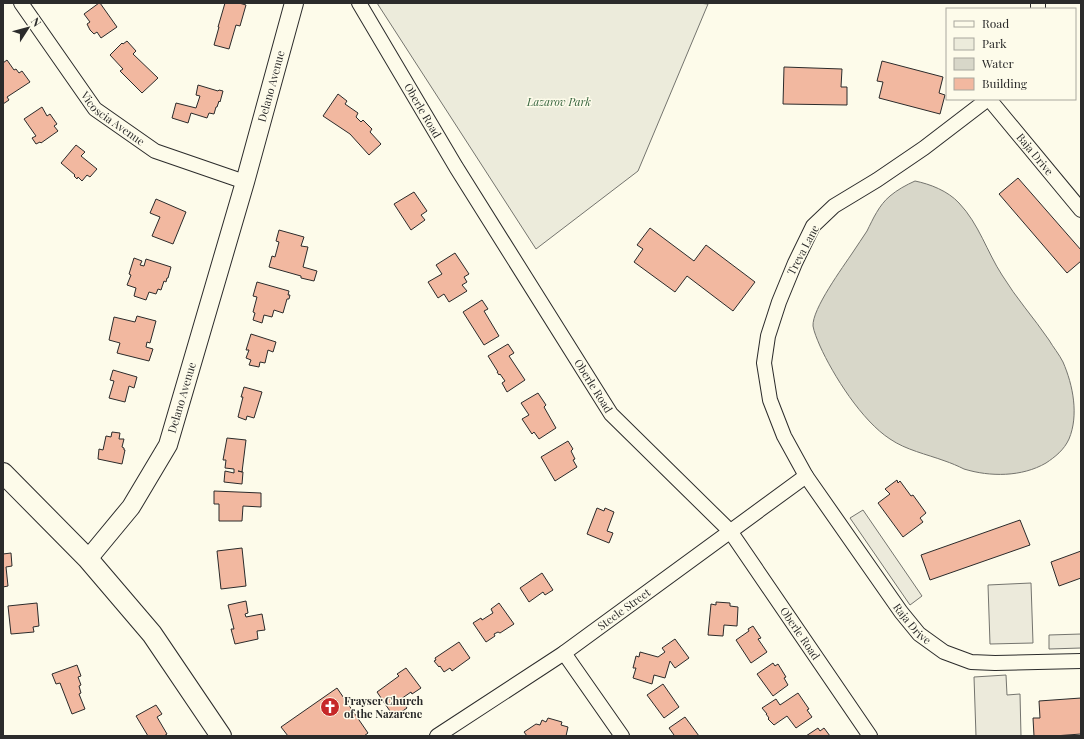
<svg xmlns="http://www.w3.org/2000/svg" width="1084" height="739" viewBox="0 0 1084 739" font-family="'Playfair Display',serif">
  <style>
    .green { fill: #ecebdb; stroke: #74746e }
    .parking { fill: #eceadb; stroke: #74746e }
    .water { fill: #d8d7c9; stroke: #74746e }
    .building { fill: #f2b8a0; stroke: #2b2b2b }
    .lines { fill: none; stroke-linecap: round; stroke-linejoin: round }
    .minor-casing { stroke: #2b2b2b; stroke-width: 16 }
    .tertiary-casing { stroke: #2b2b2b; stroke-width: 20 }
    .secondary-casing { stroke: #2b2b2b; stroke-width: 22 }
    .minor { stroke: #fdfbea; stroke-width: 14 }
    .tertiary { stroke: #fdfbea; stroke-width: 18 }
    .secondary { stroke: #fdfbea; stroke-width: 20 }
    .labels { text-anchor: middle; stroke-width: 3; stroke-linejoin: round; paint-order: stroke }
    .street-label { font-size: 11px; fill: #2b2b2b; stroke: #fdfbea }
    .park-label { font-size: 11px; font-style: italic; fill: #34623c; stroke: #fdfbea }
    .poi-label { font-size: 11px; font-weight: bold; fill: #2b2b2b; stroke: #fdfbea; text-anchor: start }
  </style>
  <rect width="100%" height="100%" fill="#fdfbea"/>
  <path class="green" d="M377,3H698L708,4L638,171L536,249Z"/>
  <path class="parking" d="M863,510L922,596L910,605L850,518Z
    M1031,583L1033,643L990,644L988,585Z
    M1081,634V648L1049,649V635Z
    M1006,675L1007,695L1020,694L1021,736H976L974,677Z"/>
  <path class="water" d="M915,181C930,184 948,191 959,203C979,224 987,252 1002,275C1016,298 1034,318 1049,340C1053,347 1059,354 1063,362C1073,385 1079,415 1069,439C1064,450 1055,457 1046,463C1022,477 990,477 964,469C958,466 951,463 945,461C926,454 906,450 890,439C862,421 833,375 820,346C817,339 814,332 813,326C812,309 843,267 853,252C858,245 862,238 867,231C873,219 879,205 890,196C897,190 906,185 915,181Z"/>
  <path class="building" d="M99,3H100L117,27L101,38L97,32L94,34L90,30L87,24L90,22L84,14Z
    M225,3H239L246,5L240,26L236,25L229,49L214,45L219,27H218Z
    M127,41L136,51L133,54L158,78L142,93L120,71L123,69L110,55L122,43L123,44Z
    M7,60L14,70L16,69L19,73L22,71L30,82L7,97L9,100L3,104V63Z
    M882,61L943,77L939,93L945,95L940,114L879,98L883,82L877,81Z
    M784,67L842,69L841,87H847V105L783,104Z
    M198,85L218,91L219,90L223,91L220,102L219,101L217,107H216L214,114L209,113L207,118L191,113L188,123L172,118L176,103L196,108L200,96L196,95Z
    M338,94L347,101L345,104L358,113L356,117L361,122L363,120L372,129L370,132L381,144L369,155L350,134L323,116Z
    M42,107L47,116L50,114L57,124L54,126L58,131L41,143L40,142L36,144L32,138L36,136L24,119Z
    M76,145L85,152L81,156L97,169L90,177L87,175L82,181L78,177L77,179L74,176L75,175L61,163Z
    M1018,178L1081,250V261L1067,273L999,194Z
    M414,192L427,211L421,215L425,220L411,230L394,204Z
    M156,199L186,212L173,244L152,236L160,217L150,213Z
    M650,228L694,261L706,245L755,282L733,311L687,276L675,292L634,262L643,249L637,245Z
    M279,230L304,237L301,246L308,247L303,267L317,271L314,281L301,278V276L269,267L272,256L275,257L279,242L276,241Z
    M455,253L469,274L464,277L467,282L462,285L467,291L449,302L444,294L438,298L428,282L442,274L436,265Z
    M134,258L142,261L140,265L144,266L146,259L171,267L168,278H167L166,282L164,281L161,290L158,289L156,294L149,292L146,300L134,296L136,288L127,285L131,275L129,274Z
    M257,282L289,291L288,295H290L289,299H287L283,313L274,310L272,317L264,315L262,323L253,320L255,313L253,312L257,297L253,296Z
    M482,300L488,309L484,311L499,336L484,345L463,312Z
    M137,316L156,321L150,343L147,342L146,347L153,349L149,361L117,353L120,343L109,340L114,317L135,322Z
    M251,334L276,342L273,352L268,350L265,363L260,362L259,367L249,365L251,360L246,358L249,350H246Z
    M508,344L514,353L509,356L525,380L507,392L502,383L505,381L500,374L499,375L497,372H498L488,356Z
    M113,370L137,377L134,388L129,386L125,402L109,398L114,381L110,380Z
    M244,387L262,392L254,418L247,416L246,420L238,417L243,397H241Z
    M538,393L546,405L544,407L556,428L539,439L534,432L532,434L522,419L529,415L521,403Z
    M112,432L120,433L119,439H124L122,447L124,448V450H125L122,464L98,459L99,449L103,450L106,436L111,437Z
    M227,438L246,440L242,472L238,471L243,472L242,484L224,482L225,471L234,473V469L225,468L226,460H223Z
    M568,441L573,449L571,451L575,459L573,460L577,467L555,481L541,457Z
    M897,480L898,483L900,481L911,496L913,495L926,513L920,518L923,522L903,537L878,503L890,494L885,489Z
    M214,491L261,493V507L243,506L242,521H219V504H214Z
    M597,508L604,511L605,508L614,512L607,531L613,533L609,543L587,534Z
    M1020,520L1030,545L930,580L921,555Z
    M242,548L246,586L221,589L217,551Z
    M1081,551V578L1059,586L1051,562Z
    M11,553L12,566L6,567L8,586L3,587V554Z
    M542,573L553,590L545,595L543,592L529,602L520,588Z
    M246,601L248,613L245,614L246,617L262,614L265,630L257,631L258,639L235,644L231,629H234L228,605Z
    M716,602L730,603V606L738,607L737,626L724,625L723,636L708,635L711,604L716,605Z
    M37,603L39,626L33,627L34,632L11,634L8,606Z
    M499,603L514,624L500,633L498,632L494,634L495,636L486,642L473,623L481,618L482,620L493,613L491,609Z
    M753,626L761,638L758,639L767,652L751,663L736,640L749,631L748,629Z
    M675,639L689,658L675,668L670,661L665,678L654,675L652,684L633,678L636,668H633L636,656L639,657L640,652L658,657L665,652L662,648Z
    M459,642L470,658L452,671L450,668L444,672L440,666L439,667L434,661L436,660L435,658Z
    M773,663L775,666L778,664L786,677L784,678L788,685L773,696L757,674Z
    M77,665L81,676L78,677L81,685L79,686L81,693L79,694L85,709L72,714L60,683L56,684L52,674Z
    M406,668L421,688L412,694L411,692L401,699L407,708L394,717L377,692L399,676L397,674Z
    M663,684L679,707L664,718L647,695Z
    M337,688L368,733L364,736H288L281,727Z
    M798,693L809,709L807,710L812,717L796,728L787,716L774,725L768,719L769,718L766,714H767L762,708L776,699L780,705Z
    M1081,698V734L1054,736H1034L1033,718H1040L1039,701Z
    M156,705L162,714L157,717L167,734L164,736H148L136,716Z
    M685,717L699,736H673L674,735L669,728Z
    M548,718L562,722L561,725L568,727L566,736H537L536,735L535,736H527L524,732L536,724L540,725L542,720L546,722Z
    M818,728L820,731L824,728L830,736H806Z"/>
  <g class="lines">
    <defs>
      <g id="minor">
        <path id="s1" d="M21,3L95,109L155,151L245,182"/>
        <path id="s2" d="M359,3L456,167L611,414L730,531L870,736"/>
        <path d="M1038,3V9"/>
        <path id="s3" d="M988,99L924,148L877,180L834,206L813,226L795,263L779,302L768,336L764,363L770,400L784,436L806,476L901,612L919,634L944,652L971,662L995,663L1081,661"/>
        <path id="s4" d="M989,99L1081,210"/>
        <path d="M564,653L622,736"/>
        <path id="s5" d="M437,736L564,653L806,476"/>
      </g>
      <g id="tertiary">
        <path id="s6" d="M88,559L131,507L168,445L245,182L294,3"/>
      </g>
      <path id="secondary" d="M3,473L88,559L152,634L221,736"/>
    </defs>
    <use href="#minor" class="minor-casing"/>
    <use href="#tertiary" class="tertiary-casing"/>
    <use href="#secondary" class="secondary-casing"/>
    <use href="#minor" class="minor"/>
    <use href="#tertiary" class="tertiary"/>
    <use href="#secondary" class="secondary"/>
  </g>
  <defs>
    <symbol id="church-disc" viewBox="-11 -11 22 22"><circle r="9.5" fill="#c62828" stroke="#fdfbea"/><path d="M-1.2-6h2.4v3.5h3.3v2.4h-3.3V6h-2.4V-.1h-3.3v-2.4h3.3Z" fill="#fff"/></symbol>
  </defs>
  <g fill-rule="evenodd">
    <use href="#church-disc" x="319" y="696" width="22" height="22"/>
  </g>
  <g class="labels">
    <g class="street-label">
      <text dy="4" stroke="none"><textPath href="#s6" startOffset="513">Delano Avenue</textPath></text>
      <text dy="4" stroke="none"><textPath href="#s2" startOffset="125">Oberle Road</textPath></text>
      <text dy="4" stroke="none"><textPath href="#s1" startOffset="149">Vicoscia Avenue</textPath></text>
      <text dy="4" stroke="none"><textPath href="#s4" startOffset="72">Baja Drive</textPath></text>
      <text transform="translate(803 250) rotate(-62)" y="4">Treva Lane</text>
      <text dy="4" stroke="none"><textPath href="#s2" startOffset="449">Oberle Road</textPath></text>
      <text dy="4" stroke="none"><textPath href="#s6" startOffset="189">Delano Avenue</textPath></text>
      <text dy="4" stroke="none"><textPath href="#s5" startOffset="226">Steele Street</textPath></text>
      <text dy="4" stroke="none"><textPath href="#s3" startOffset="667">Raja Drive</textPath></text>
      <text dy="4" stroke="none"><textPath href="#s2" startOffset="773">Oberle Road</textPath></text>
    </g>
    <g class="park-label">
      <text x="559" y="106">Lazarov Park</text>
    </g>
    <g class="poi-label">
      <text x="344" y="705">Frayser Church<tspan x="344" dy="13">of the Nazarene</tspan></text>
    </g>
  </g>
  <rect width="1084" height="739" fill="none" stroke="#2b2b2b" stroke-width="8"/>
  <rect x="946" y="8" width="130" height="92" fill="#fdfbea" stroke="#a9a89e"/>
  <rect x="954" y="21" width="20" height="6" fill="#fdfbea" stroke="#a9a89e"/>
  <text x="982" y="28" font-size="12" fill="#2b2b2b">Road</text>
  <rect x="954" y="38" width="20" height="12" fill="#ecebdb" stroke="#a9a89e"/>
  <text x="982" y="48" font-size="12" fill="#2b2b2b">Park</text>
  <rect x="954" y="58" width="20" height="12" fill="#d8d7c9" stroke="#a9a89e"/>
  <text x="982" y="68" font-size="12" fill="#2b2b2b">Water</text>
  <rect x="954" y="78" width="20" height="12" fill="#f2b8a0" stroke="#a9a89e"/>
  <text x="982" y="88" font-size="12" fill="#2b2b2b">Building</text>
  <g transform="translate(28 28) rotate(54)" stroke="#fdfbea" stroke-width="3" paint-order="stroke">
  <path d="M0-3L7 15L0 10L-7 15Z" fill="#2b2b2b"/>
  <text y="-6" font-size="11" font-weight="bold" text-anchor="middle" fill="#2b2b2b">N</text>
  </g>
</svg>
